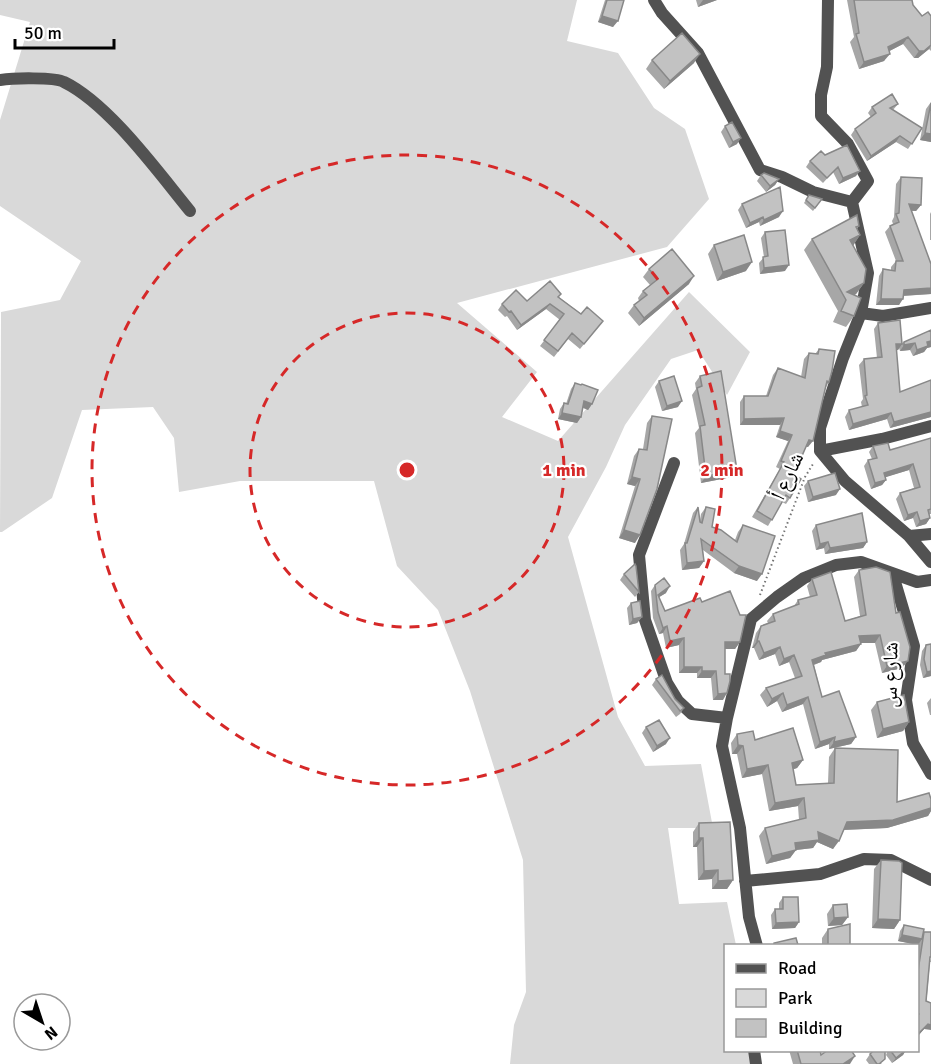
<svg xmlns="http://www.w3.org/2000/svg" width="931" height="1064" viewBox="0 0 931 1064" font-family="Signika,'Noto Naskh Arabic',sans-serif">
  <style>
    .green { fill: #d9d9d9 }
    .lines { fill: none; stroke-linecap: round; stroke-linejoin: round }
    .path { stroke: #747474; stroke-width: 2; stroke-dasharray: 1.5 3; stroke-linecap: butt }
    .street { stroke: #525252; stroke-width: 12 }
    .wall { fill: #a7a7a7 }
    .shaded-wall { fill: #888 }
    .building { fill: #c2c2c2; stroke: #888; stroke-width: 1.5 }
    .ring { fill: none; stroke: #d62828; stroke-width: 3; stroke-dasharray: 10 8 }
    .labels { text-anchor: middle; stroke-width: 4.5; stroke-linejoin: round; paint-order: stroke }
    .street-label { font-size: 21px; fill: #000; stroke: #fff }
    .centre { fill: #d62828; stroke: #fff; stroke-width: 3 }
    .ring-label { font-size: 18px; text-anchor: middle; font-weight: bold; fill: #d62828; stroke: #fff; stroke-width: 4.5; stroke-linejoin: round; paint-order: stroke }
  </style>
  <rect width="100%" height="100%" fill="#fff"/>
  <path class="green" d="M0,0H577L567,41L618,53L654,108L685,129L709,199L667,247L457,303L537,372L502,417L558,441L689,292L750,352L727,395L698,350L671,359L625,425L606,467L568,537L618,717L645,766L701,764L713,828H668L679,904L727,902L736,945L726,946V1050L754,1051L753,1064H510L514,1025L526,992L523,860L470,691L438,610L397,566L374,481H240L179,492L174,438L153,407L82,410L52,498L2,532H0L1,312L60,300L81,261L0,206V120L30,22L0,15Z"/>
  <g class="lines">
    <path class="path" d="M760,595L805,477L813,464"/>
    <path class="street" d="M654,0L662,13L698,53L760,170L782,177L813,192L852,202
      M0,80C12,78 55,77 64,82C109,104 158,172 190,211
      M861,313L883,316L931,308
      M820,451V428L843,358L861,313L868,273L852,202L868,181L848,144L821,116V95L827,67L828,0
      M820,451L845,481L909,536L931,562
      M820,451L882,439L931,426
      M674,463L639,555L645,620L667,683L678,701L692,714L727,718
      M909,536L931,534
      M893,575L914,646L906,700L913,743L931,774
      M745,881L820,874L864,859L891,860L931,880
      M757,946L749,917L740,828L722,746L727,718L751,619L777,597L804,578L836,565L861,562L917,582L931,580
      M754,1050L756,1064"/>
  </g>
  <path class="wall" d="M605,0H624L613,27L598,22Z
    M696,0H717L698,7Z
    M847,0H912L913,5L922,16H931V51L929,49L918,58H914L903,44L889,51L884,61L859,69L850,42L854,37Z
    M652,60L694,63L664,89L646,69Z
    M931,102V142L920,140L926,109Z
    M898,104L893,110L922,128L908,149L896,142L867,161L851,135L855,129L871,117L868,113L872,107Z
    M725,126L737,144L729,148L721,132Z
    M825,155L856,176L839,184L833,172L823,183L806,167L810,161Z
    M761,175L779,179L775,185L766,192L757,181Z
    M901,177L921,205L916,211H911L931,264V294L903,296L899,305H876L879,276L883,269L891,270V267L896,261L885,232L890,226L893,224L892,221L894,217L896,184Z
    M809,195L822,199L813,211L804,203Z
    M742,204L779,217L760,226L759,222L746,228L738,210Z
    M931,212V240H930V214Z
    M859,226L857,229L860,235L853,245L864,283L856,294L854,295V316L846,327L833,322L838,311L804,250L812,239Z
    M765,232L785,271L760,274L759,263L764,257L761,238Z
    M714,245L746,271L717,281L708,254Z
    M649,269L689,284L639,326L628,313L634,305L639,301L638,298L643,291L650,285L643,277Z
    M559,297L581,314L603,321L580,349L568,339L554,357L540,346L560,320L546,309L517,330L507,316L505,317L498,310L502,304Z
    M878,323L902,343L904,342L931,330V347L927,348L924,352L913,356L910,350L900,351L899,348L898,350H896L900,392L931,380V417L890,428L887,419L849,430L845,417L849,410L862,407L861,402L863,399L859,365L864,359L877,358L874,329Z
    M819,349L829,382L826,387L808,447H806L794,474L790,498L786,504L782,502L768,526L752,517L780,469L776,467L788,441L776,437L780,425H740V402L744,396H766L773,375L778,368L801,377L804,359L809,353L815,354Z
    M700,376L737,470L732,477L701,483L695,433L699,428L692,395L696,389L695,383Z
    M659,381L678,407L662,411L655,387Z
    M575,383L592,404L588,410L583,408L581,417L577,423L558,419L560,409L564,403L566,404L571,389Z
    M652,416L635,543L619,538L635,486L627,484L634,456L639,449H643L647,423Z
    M931,438V514H929L930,518L926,524L916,527L913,518L904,521L896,499L900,493L914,488L909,470L885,477L886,480L882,485L871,489L864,466L868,460L872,459L869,452L873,446L890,450Z
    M808,481L836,495L808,502L804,486Z
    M698,507L700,520L701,514L706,507L712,527L735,540L738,532L743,525L757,581L734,573L703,550L704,561L699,568L682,570L680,550L684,544L693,513Z
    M816,525L867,542L863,548L825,554L824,548L816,550L812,531Z
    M859,570L902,668L882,673L875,643H861L856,651L822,660L821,662L814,665L822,697L856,737L851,744L829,749V744L815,749L803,704L782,712L777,701L767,707L760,695L766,688L795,678L789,662L779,666L775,654L759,660L754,648H752L756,633L761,626L768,623L767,621L773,614L794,606L798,600L810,597L807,586L812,579L845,621L860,616L854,577Z
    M624,574L639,592L635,597L620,580Z
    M655,585L666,593L659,597L665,611L702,602L740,642L735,649H725L723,700H713L711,678H697V673H679V645L666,648L663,633L659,634L653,618L651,591Z
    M631,603L642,617L637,623L629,625L627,608Z
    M931,644V676L923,678L920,665L922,651L926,645Z
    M656,679L684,708L680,714L676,717L652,685Z
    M931,698V715H930L927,703Z
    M877,702L909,722L903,731L877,738L871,710Z
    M646,727L666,744L653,752L642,733Z
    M737,734L755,740L803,760L797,768L793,769L796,785L828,783L829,757L835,748L897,802L931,799V811L928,816L887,828L844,830L833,849L817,842L813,848L796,850L790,858L766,864L759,836L765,828L799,820L798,806L769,811L762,774L742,778L737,754H732L731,743Z
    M699,823L733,880L727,889H712V879L698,880L697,847H693V832Z
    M881,860L900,920L894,929L872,928L874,869Z
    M783,897L799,922L795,928L772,929L771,915L775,909H779V903Z
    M833,905L848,917L842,925L828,926L827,914Z
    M904,925L924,932L931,962H930L924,1029L918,1036V954L919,944L918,945L898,941L900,931Z
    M828,929L850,945H822V938Z
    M789,1050H820L821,1055L850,1064H793Z
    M888,1050H906L903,1055L892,1063L886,1055Z
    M870,1054L882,1064H869L866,1060Z"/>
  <path class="shaded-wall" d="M703,0H717L698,7Z
    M602,16L618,21L613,27L598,22Z
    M908,37L903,44L882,55L888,47Z
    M931,45L929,49L918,58H914L919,51Z
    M700,54L694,63L664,89L670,81Z
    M890,54L884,61L859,69L864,62Z
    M925,133L931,134V142L920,140Z
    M900,136L896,142L867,161L871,156Z
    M741,138L737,144L729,148L733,142Z
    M860,171L856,176L839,184L843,178Z
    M779,179L775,185L766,192L770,186Z
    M909,204L921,205L916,211L904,210Z
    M783,211L779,217L760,226L764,220Z
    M763,217L759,222L746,228L750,223Z
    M860,235L853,246L850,240Z
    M752,262L746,271L717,281L723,272Z
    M789,265L785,271L760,274L764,268Z
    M694,276L689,284L639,326L644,318Z
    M864,283L856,294L845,300L847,292Z
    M931,288V294L899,296L904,290Z
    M881,299H903L899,305H876Z
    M550,304L546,309L517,330L521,325Z
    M931,341V347L927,348L924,352L913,356L917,350L927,342Z
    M915,343L910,350L900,351L904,345Z
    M896,344H902L898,350L891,351Z
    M584,401L592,404L588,410L580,406Z
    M682,401L678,407L662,411L667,406Z
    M931,412V417L890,428L894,422Z
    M562,413L581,417L577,423L558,419Z
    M891,413L887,419L849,430L853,424Z
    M784,418L780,425H740L744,419Z
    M780,431L792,435L788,441L776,437Z
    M809,440L813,441L808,447L805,446Z
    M913,464L909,470L880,479L884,473Z
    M737,470L732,477L701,483L706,476Z
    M632,477L640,479L635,486L627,484Z
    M886,480L882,485L871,489L875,483Z
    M840,489L836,495L808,502L813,497Z
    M917,512L913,518L904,521L908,515Z
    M930,518L926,524L916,527L920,521Z
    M624,530L640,535L635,543L619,538Z
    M828,542L824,548L816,550L820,544Z
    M867,542L863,548L825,554L830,548Z
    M704,561L699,568L682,570L687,563Z
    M739,566L762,574L757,581L734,573Z
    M670,586L666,593L656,599L658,595Z
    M642,617L637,623L629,625L633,619Z
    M667,626L663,633L659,634L663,628Z
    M880,635L875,643H854L859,636Z
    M684,638L679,645L666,648L670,641Z
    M757,641H759L754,648H752Z
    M725,642H740L735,649H721Z
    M861,644L856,651L822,660L821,662L807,667L812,660L825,653Z
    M780,647L775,654L759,660L764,653Z
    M794,655L789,662L779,666L784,659Z
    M908,661L902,668L882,673L887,666Z
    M684,667H702L697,673H679Z
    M702,671H716L711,678H697Z
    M931,671V676L923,678L927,672Z
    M727,693L723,700H713L718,694Z
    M783,693L777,701L767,707L772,699Z
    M808,697L803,704L782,712L787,705Z
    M909,722L903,731L877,738L883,729Z
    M835,737L829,744L815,749L820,742Z
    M856,737L851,744L829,749L834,742Z
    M670,738L666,744L653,752L657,746Z
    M738,745L743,746L737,754H732Z
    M803,760L797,768L786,772L792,763Z
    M768,765L762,774L742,778L747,769Z
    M804,798L798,806L769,811L775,803Z
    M931,808V811L928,816L887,828L841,830L847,822Z
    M818,832L839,841L833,849L817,842L813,848L796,850L790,858L766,864L772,856L795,843Z
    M699,838H703L697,847H693Z
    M718,870L712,879L698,880L704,871Z
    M733,880L727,889H712L718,881Z
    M848,917L842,925L828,926L834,918Z
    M878,919L900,920L894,929L872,928Z
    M799,922L795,928L772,929L776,923Z
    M902,935L922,939L918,945L898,941Z
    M928,1024L931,1025V1030L924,1029L918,1036V1034Z
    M906,1050L903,1055L892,1063L896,1058Z
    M855,1056L850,1064H843Z"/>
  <path class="building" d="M607,0H624L618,21L602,16Z
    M854,0H912L913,5L922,16L928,12L931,16V45L924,51H919L908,37L888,47L890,54L864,62L856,34L859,33Z
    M682,33L700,54L670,81L652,60Z
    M892,94L898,104L890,108L922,128L912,144L900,136L871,156L855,129L876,113L872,107Z
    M931,103V134L925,133Z
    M732,122L741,138L733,142L725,126Z
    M847,145L860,171L843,178L838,167L827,178L810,161L821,151L825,155Z
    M764,173L779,179L770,186L761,175Z
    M901,177L922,178L921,205L909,204L931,264V288L904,290L903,299H881L883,269L895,271L896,261H903L890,226L899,222L896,214L899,213Z
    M780,187L783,211L764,220L763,217L750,223L742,204Z
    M809,195L822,199L815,208L806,200Z
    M857,215L859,226L856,227L860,235L850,240L866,269L864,283L847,292L861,298L854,316L841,311L846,300L812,239Z
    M785,230L789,265L764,268L763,257L768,256L765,232Z
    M744,235L752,262L723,272L714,245Z
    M672,249L694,276L644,318L634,305L647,295L643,291L658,279L649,269Z
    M550,281L561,294L558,297L581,314L587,307L603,321L584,344L572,333L558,351L544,340L564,314L550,304L521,325L511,311L509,312L502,304L516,290L527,301Z
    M900,320L902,344H896L900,392L931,380V412L894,422L891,413L853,424L849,410L868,405L865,396L867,395L864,359L882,357L878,323Z
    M931,330V341L927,342L928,346L917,350L915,343L904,345V342Z
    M819,349L835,351L832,371L829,382L827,381L813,441L809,440L794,474L801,479L790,498L786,495L772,520L757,511L784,462L781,461L792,435L780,431L784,418L744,419V396H768L778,368L805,378L809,353L818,354Z
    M721,371L737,470L706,476L700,426L705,425L697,388L702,386L700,376Z
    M674,376L682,401L667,406L659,381Z
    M575,383L581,385L582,384L598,390L592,404L584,401L581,417L562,413L564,403L568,404Z
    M652,416L672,419L657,489L640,535L624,530L640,479L632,477L639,449L647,450Z
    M931,438V509L928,510L930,518L920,521L917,512L908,515L900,493L920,487L913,464L884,473L886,480L875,483L868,460L877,458L873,446L888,443L890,450Z
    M835,473L840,489L813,497L808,481Z
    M698,507L700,522L702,523L706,507L715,509L712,527L721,530L737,542L743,525L775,536L762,574L739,566L701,539L704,561L687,563L685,543H687Z
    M862,513L867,542L830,548L828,542L820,544L816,525Z
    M635,564L636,566L639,592L624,574Z
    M876,567L890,572L896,613L900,612L910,647L908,661L887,666L880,635L859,636L861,644L825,653L826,655L812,660L822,697L839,691L856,737L834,742L835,737L820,742L808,697L787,705L783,693L772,699L766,688L802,676L794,655L784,659L780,647L764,653L759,641H757L761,626L775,621L773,614L799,604L798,600L817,595L812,579L831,572L845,621L866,615L859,570Z
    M664,578L670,586L658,595L665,611L700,598L702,602L730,591L740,615H746L740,642H725V674H730V681L727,693L718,694L716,671H702V667H684V638L670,641L667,626L663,628L658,612L655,585Z
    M640,601L642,617L633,619L631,603Z
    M931,644V671L927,672L924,659L926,645Z
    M662,675L675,699L684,708L680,711L656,679Z
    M904,695L909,722L883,729L877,702Z
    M659,720L670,738L657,746L646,727Z
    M793,728L803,760L792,763L796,785L834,783L835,748L898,750L897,802L929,793L931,799V808L893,820L847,822L839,841L818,832L819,840L795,843L796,850L772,856L765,828L806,818L804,798L775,803L768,765L747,769L743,746L738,745L737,734L753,731L755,740Z
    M730,822L733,880L718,881V870L704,871L703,838H699V823Z
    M881,860L899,861L902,863L900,920L878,919Z
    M783,897H798L799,922L776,923L775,909H783Z
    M847,904L848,917L834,918L833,905Z
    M850,924V945H828V929Z
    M904,925L924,929L922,939L902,935Z
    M924,932H931V957H930L926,1001L931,1003V1025L928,1024L918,1034V1015L919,1014L918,1013V971Z
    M796,938L798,945H774V943Z
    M797,1050H820L821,1055L828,1050H851L855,1056L843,1064H801Z
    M874,1050H885V1059L879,1064H877L870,1054Z
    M890,1050H906L896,1058Z"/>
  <g class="ring">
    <circle cx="407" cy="470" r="157"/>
    <circle cx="407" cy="470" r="315"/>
  </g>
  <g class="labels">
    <g class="street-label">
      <text transform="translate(787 476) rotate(-65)" y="7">شارع أ</text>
      <text transform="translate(890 675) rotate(-89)" y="7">شارع ﺱ</text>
    </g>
  </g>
  <circle cx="407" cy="470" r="9" class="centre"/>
  <g class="ring-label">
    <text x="564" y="476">1 min</text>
    <text x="722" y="476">2 min</text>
  </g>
  <rect x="724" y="944" width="195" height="108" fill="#ffffff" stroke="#999999" stroke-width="1.5"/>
  <rect x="736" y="964" width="30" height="9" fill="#525252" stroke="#999999" stroke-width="1.5"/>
  <text x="778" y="974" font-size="18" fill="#000000">Road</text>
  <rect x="736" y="989" width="30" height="18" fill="#d9d9d9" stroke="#999999" stroke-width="1.5"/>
  <text x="778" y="1004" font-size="18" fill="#000000">Park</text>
  <rect x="736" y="1019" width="30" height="18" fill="#c2c2c2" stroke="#999999" stroke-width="1.5"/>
  <text x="778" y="1034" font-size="18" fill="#000000">Building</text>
  <g transform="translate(42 1022) rotate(141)"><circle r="28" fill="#ffffff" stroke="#999999" stroke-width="1.5"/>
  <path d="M0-4.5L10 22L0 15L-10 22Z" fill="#000000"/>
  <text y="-9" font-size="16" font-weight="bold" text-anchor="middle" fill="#000000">N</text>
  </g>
  <path d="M15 39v9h99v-9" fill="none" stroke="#000000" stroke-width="3"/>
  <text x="24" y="39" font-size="18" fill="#000000" stroke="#ffffff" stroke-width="4.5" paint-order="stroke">50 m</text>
</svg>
